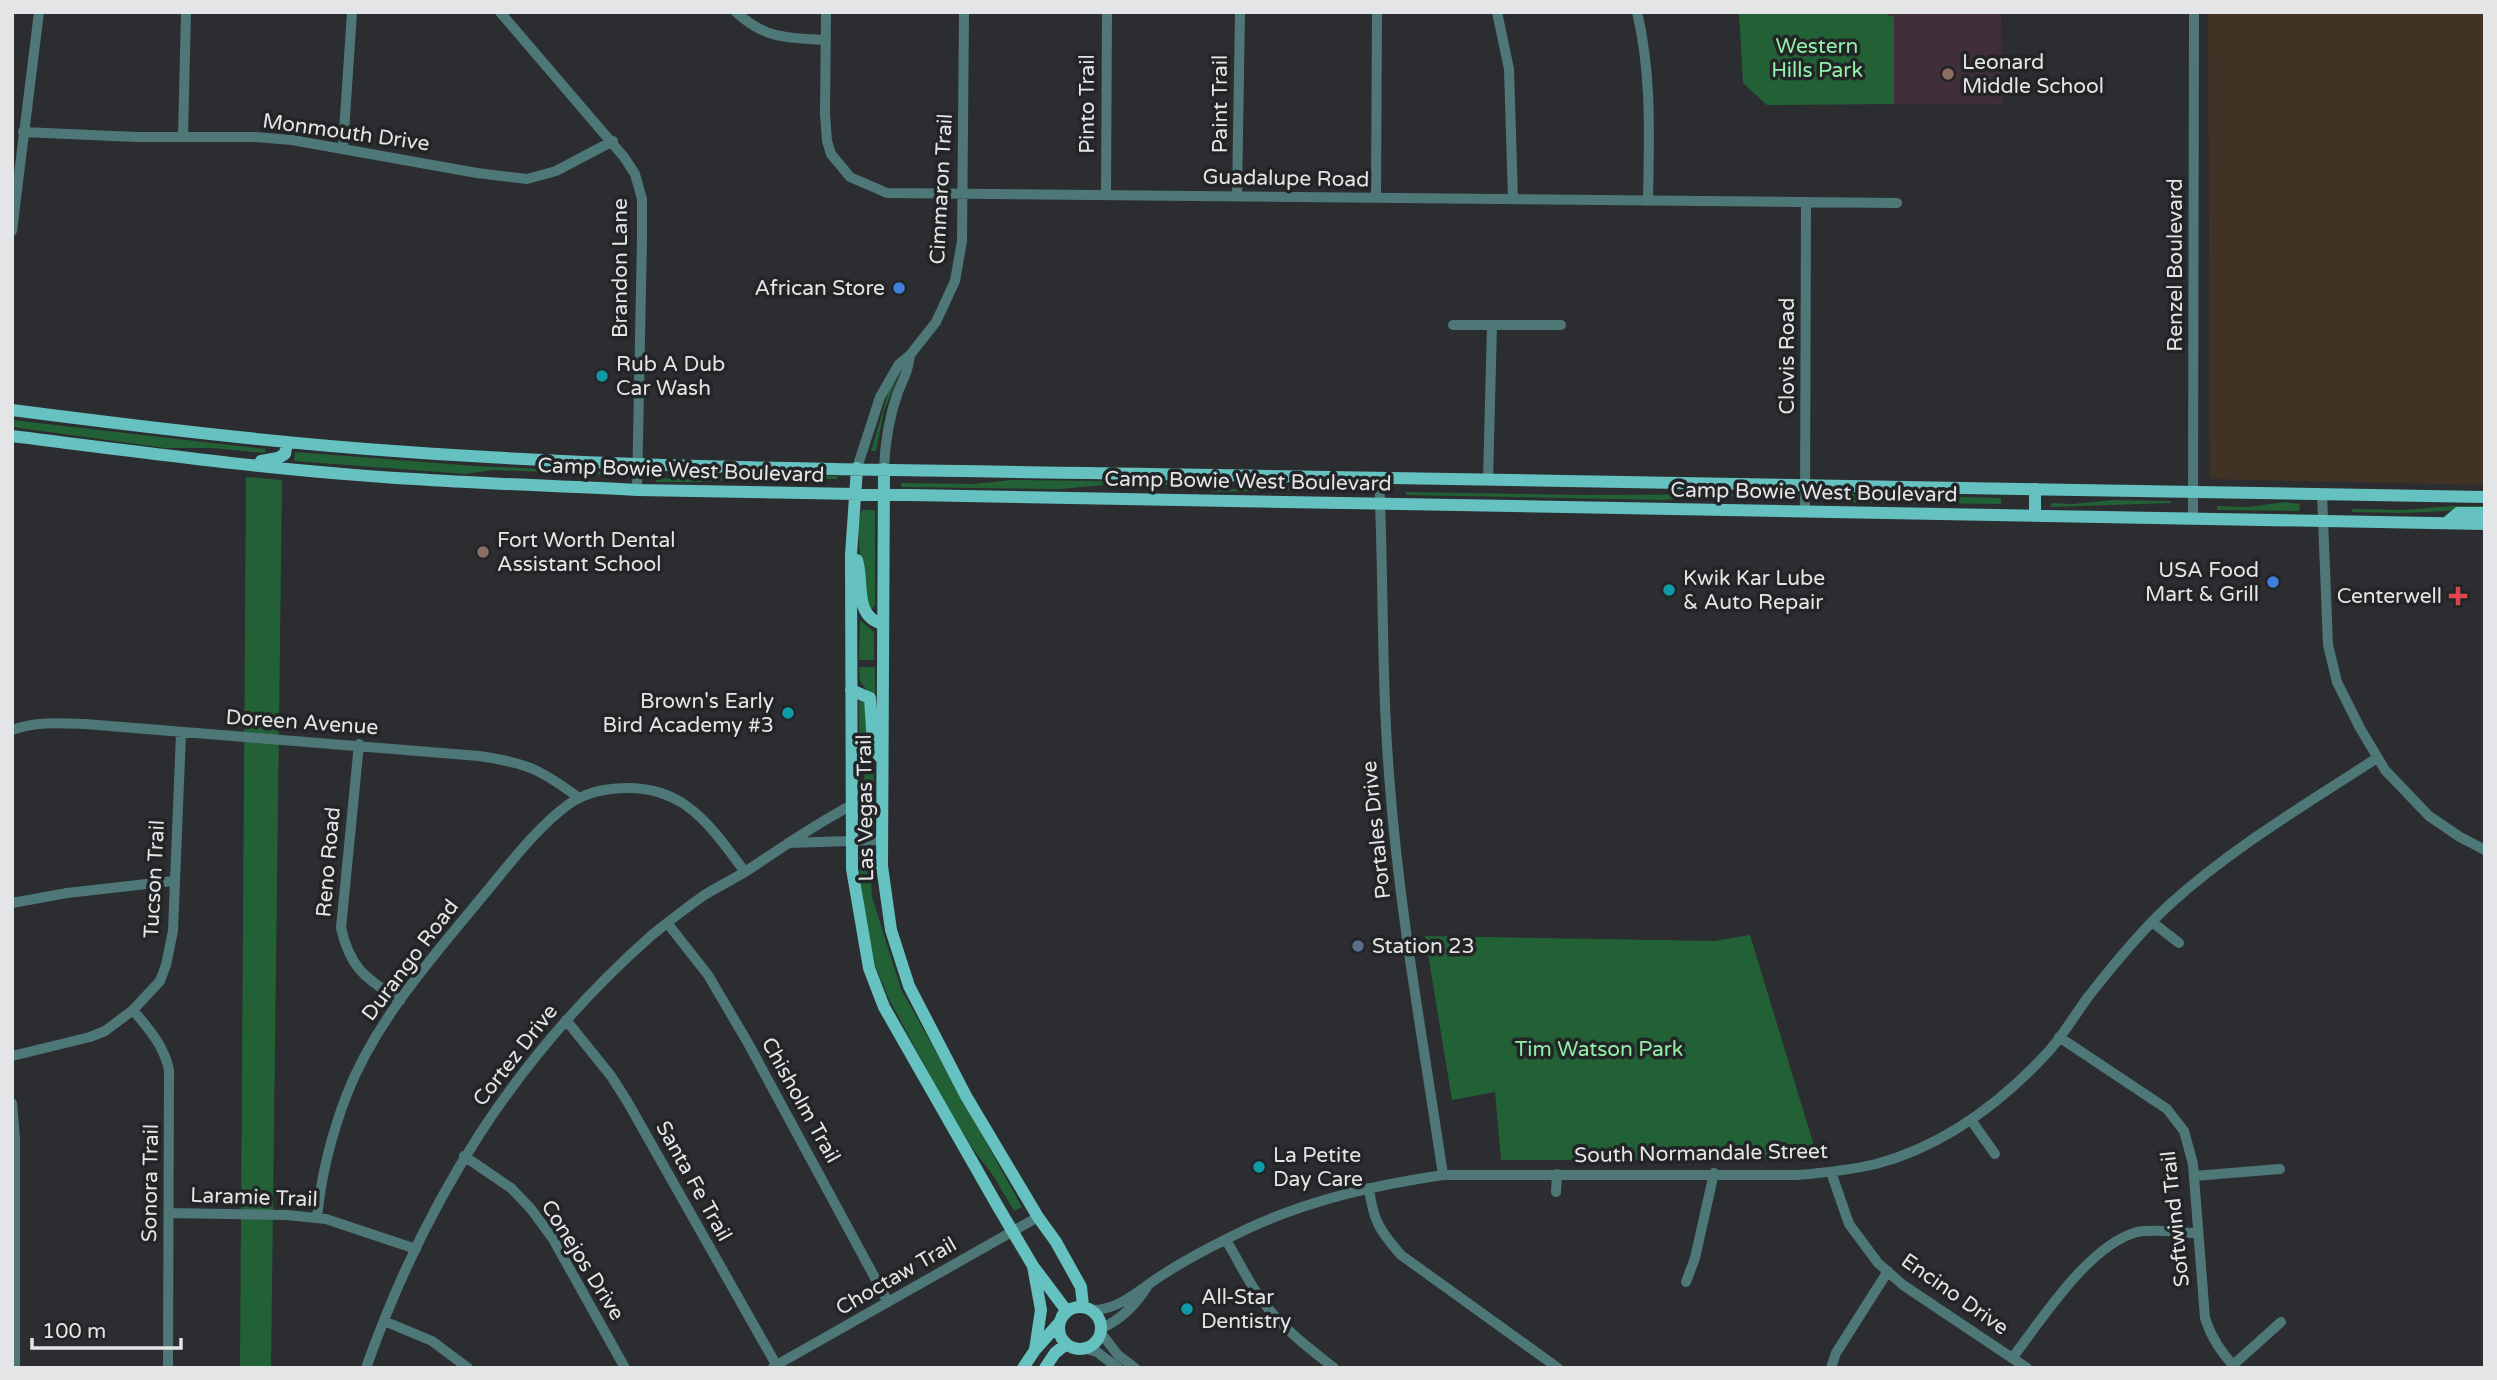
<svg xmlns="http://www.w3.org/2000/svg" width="2497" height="1380" viewBox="0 0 2497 1380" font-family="'Varela Round',sans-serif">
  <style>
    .industrial { fill: #403225 }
    .education { fill: #402f39 }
    .green { fill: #226135 }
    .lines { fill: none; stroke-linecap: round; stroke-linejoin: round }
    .minor { stroke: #4e7877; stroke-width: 10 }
    .major { stroke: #65c2c1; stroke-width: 12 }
    .education-dot { fill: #8d6e63; stroke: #222426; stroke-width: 2.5 }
    .shop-dot { fill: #3f7fe0; stroke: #222426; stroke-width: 2.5 }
    .culture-dot { fill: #0f9aa8; stroke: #222426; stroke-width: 2.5 }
    .health-dot { fill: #e0444e; stroke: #222426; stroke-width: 2.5 }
    .service-dot { fill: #5c6f8a; stroke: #222426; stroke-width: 2.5 }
    .labels { text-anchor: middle; stroke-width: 7; stroke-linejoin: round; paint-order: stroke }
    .park-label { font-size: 21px; fill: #91efa8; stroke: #222426 }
    .poi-label { font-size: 21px; fill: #e4e5e6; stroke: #222426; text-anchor: start }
    .street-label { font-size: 21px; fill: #e4e5e6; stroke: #222426 }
  </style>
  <rect width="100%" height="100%" fill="#2c2d30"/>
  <path class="industrial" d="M2208,12H2485V485L2210,479Z"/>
  <path class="education" d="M1879,12H2001L2002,104H1894V17Z"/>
  <path class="green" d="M1739,12H1880L1894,17V104L1767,105L1743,83Z
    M899,373L884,411L876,451H871L889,390Z
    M12,420L265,449V453L213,448H165L12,427Z
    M295,452L475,466L615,472L614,475L493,470L466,474L294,461Z
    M756,474L837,476V479L769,478L699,482H656V478L684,479Z
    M246,477L282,480L271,1368H240Z
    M1012,480L1174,482L1173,485H1104L1061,489L901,487V483L973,484Z
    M1314,485L1359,486L1358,489L1212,492V489H1263Z
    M1406,492L1585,495L1779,494V496L1696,497L1664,500L1406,495Z
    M1840,494L2001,498V504L1841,502Z
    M2113,500L2171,501V503L2051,507L2052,503L2073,504Z
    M2285,502L2300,504L2299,511L2217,510V506L2248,507Z
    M2452,506H2485V509L2405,513L2352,512V509L2405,510Z
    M862,510H875V605L871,610L867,607C865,585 853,527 862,510Z
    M860,620L874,632V660H859Z
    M859,667H875V701L860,681Z
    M859,698L864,700L867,710L875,793L874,827L867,828L864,769L859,735Z
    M867,856L870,863L872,897L901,989L1022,1207L1014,1211L994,1177L971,1146L947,1107L889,999L875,965L867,931L862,896L859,857Z
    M1750,935L1818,1159L1501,1160L1495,1092L1452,1100L1425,936L1715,941Z"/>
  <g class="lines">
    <path class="minor" d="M500,12L624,157L635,174L642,199V238L637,490
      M736,12C765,39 788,38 825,40
      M826,12L825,114L827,141L831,154L850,177L887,193L1897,203
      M1497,12L1509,69L1513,199
      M1637,12C1652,74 1649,138 1648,201
      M23,132L136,137H255L292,140L477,173L527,179L556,171L613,141
      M183,137L186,12
      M343,147L352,12
      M1106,195L1107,12
      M1237,196L1240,12
      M1376,198L1377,12
      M12,231L39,12
      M1453,325H1561
      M857,468L880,397L899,364L910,355L936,322L955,281L962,241L964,12
      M884,469C885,443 889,417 898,392C904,377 908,372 910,355
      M1379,478C1384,581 1381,683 1390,786C1400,916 1424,1046 1443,1175
      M1488,480L1492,325
      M2322,494L2328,645L2337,682L2360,728L2385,770L2429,816L2460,837L2485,850
      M1805,511L1806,202
      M2193,517L2194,12
      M12,730C36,721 61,723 85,724L479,756C527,763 540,769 579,798
      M359,744L341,928C351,971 367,978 400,1001
      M788,843L882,840
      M12,903L67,893L173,881
      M2152,922L2179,943
      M668,924L708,975L748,1043L888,1302
      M133,1010C149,1029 164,1046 169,1070L168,1368
      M566,1020L611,1076L627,1101L778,1368
      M2059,1037L2167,1109L2184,1131L2193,1164L2205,1318C2211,1337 2221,1353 2236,1368
      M12,1056L90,1037L105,1031L133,1010L160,981L166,965L173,931L181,733
      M12,1103L15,1139V1368
      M1971,1120L1995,1154
      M464,1156L511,1188L531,1209L553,1239L625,1368
      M1831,1172L1849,1224L1878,1263L1903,1285L2027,1368
      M2194,1176L2280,1169
      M1369,1188C1373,1221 1380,1231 1401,1255L1558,1368
      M1556,1192L1557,1174
      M169,1213L287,1215L326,1219L416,1249
      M317,1218C321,1176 332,1133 347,1094C376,1020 432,958 482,897C508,866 536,828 569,804C579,797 592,792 604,790C678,778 706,819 745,872
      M1226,1240C1241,1265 1253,1292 1273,1314C1291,1335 1313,1351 1334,1368
      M1686,1282L1695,1258L1714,1173
      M1092,1310C1122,1310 1143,1286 1167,1272C1192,1256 1220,1242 1247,1229C1309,1200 1375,1185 1443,1175H1797C1823,1173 1850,1170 1876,1164C1943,1146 2001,1103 2048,1052C2063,1035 2075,1015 2088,997C2113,965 2140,932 2169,905C2232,848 2306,804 2377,758
      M384,1321L432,1341L468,1368
      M1102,1328C1120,1320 1136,1304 1147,1287
      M1101,1333L1118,1355L1135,1368
      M1084,1348L1097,1352L1118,1368
      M2013,1357C2042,1319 2089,1245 2137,1232C2155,1228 2178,1233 2197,1233
      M2233,1365L2281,1322
      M773,1367L1038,1217
      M366,1368C426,1198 516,1055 652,935C668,922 686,908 703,896C717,887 734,879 748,870C783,847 815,824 852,805
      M1831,1368L1836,1353L1888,1271"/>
    <path class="major" d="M12,410C144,427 276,443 408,452C677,471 947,470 1216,475C1639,483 2062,491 2485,497
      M12,436C146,453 279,471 414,479C488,484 563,486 637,490L2485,524
      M261,461L278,458L285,454L287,442
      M857,468L851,555L852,869L869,968L884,1007L997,1205L1033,1266L1066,1310L1062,1316
      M884,469L882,866L891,930L909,986L966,1096L1038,1217L1056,1242L1081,1287L1083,1306
      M2035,489V515
      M2446,523L2458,513H2485
      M857,560C864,582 853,617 883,624
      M851,690L870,698L873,744L875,751L882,759
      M1033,1266L1041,1310L1035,1350
      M1059 1328a21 21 0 1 1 42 0a21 21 0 1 1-42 0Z
      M1023,1368L1035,1350L1059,1323
      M1045,1368L1055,1353L1065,1345"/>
  </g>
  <g class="education-dot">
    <circle cx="1948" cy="74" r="7"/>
    <circle cx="483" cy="552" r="7"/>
  </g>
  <g class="shop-dot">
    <circle cx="899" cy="288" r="7"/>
    <circle cx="2273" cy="582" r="7"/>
  </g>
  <g class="culture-dot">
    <circle cx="602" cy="376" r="7"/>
    <circle cx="1669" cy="590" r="7"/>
    <circle cx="788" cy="713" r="7"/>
    <circle cx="1259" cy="1167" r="7"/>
    <circle cx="1187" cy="1309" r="7"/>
  </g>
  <path class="health-dot" d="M2454.5 585.5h7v7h7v7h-7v7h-7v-7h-7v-7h7z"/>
  <circle class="service-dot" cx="1358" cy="946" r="7"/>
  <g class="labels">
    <g class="park-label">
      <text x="1817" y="53">Western<tspan x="1817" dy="24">Hills Park</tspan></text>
      <text x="1599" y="1056">Tim Watson Park</text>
    </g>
    <g class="poi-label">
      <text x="1962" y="69">Leonard<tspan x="1962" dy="24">Middle School</tspan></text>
      <text x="885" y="295" text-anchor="end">African Store</text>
      <text x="616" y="371">Rub A Dub<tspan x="616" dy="24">Car Wash</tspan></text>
      <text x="497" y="547">Fort Worth Dental<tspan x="497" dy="24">Assistant School</tspan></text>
      <text x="2259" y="577" text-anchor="end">USA Food<tspan x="2259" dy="24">Mart &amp; Grill</tspan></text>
      <text x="1683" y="585">Kwik Kar Lube<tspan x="1683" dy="24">&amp; Auto Repair</tspan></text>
      <text x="2442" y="603" text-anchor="end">Centerwell</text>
      <text x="774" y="708" text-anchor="end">Brown's Early<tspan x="774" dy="24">Bird Academy #3</tspan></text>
      <text x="1372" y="953">Station 23</text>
      <text x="1273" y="1162">La Petite<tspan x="1273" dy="24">Day Care</tspan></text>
      <text x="1201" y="1304">All-Star<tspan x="1201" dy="24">Dentistry</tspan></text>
    </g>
    <g class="street-label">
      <text transform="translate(1087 104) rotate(-90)" y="7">Pinto Trail</text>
      <text transform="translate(1220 104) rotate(-90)" y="7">Paint Trail</text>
      <text transform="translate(346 132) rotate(8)" y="7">Monmouth Drive</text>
      <text transform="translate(1286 178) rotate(1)" y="7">Guadalupe Road</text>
      <text transform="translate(941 189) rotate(-87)" y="7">Cimmaron Trail</text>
      <text transform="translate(2175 265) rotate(-90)" y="7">Renzel Boulevard</text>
      <text transform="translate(620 268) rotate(-90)" y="7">Brandon Lane</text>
      <text transform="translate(1787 356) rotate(-90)" y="7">Clovis Road</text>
      <text transform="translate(681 470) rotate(2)" y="7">Camp Bowie West Boulevard</text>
      <text transform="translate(1248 481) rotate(1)" y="7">Camp Bowie West Boulevard</text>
      <text transform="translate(1814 492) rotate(1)" y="7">Camp Bowie West Boulevard</text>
      <text transform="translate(302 722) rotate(4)" y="7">Doreen Avenue</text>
      <text transform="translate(865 808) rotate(-91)" y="7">Las Vegas Trail</text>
      <text transform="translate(1376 830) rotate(-96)" y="7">Portales Drive</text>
      <text transform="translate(328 862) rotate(-85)" y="7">Reno Road</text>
      <text transform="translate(154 879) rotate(-87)" y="7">Tucson Trail</text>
      <text transform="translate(410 960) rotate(-53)" y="7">Durango Road</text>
      <text transform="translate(515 1055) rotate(-52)" y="7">Cortez Drive</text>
      <text transform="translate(801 1100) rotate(61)" y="7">Chisholm Trail</text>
      <text transform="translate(1701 1153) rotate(-1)" y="7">South Normandale Street</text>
      <text transform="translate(694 1181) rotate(61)" y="7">Santa Fe Trail</text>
      <text transform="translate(150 1183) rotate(-89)" y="7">Sonora Trail</text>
      <text transform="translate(254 1197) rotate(2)" y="7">Laramie Trail</text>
      <text transform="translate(2175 1219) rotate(-96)" y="7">Softwind Trail</text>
      <text transform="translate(583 1260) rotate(58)" y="7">Conejos Drive</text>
      <text transform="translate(896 1276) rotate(-30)" y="7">Choctaw Trail</text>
      <text transform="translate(1955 1294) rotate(35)" y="7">Encino Drive</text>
    </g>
  </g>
  <rect width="2497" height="1380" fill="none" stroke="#e4e5e6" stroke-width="28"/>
  <path d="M32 1338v10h149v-10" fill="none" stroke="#e4e5e6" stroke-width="3.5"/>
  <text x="42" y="1338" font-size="21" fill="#e4e5e6" stroke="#222426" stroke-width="5" paint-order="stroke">100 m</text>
</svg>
